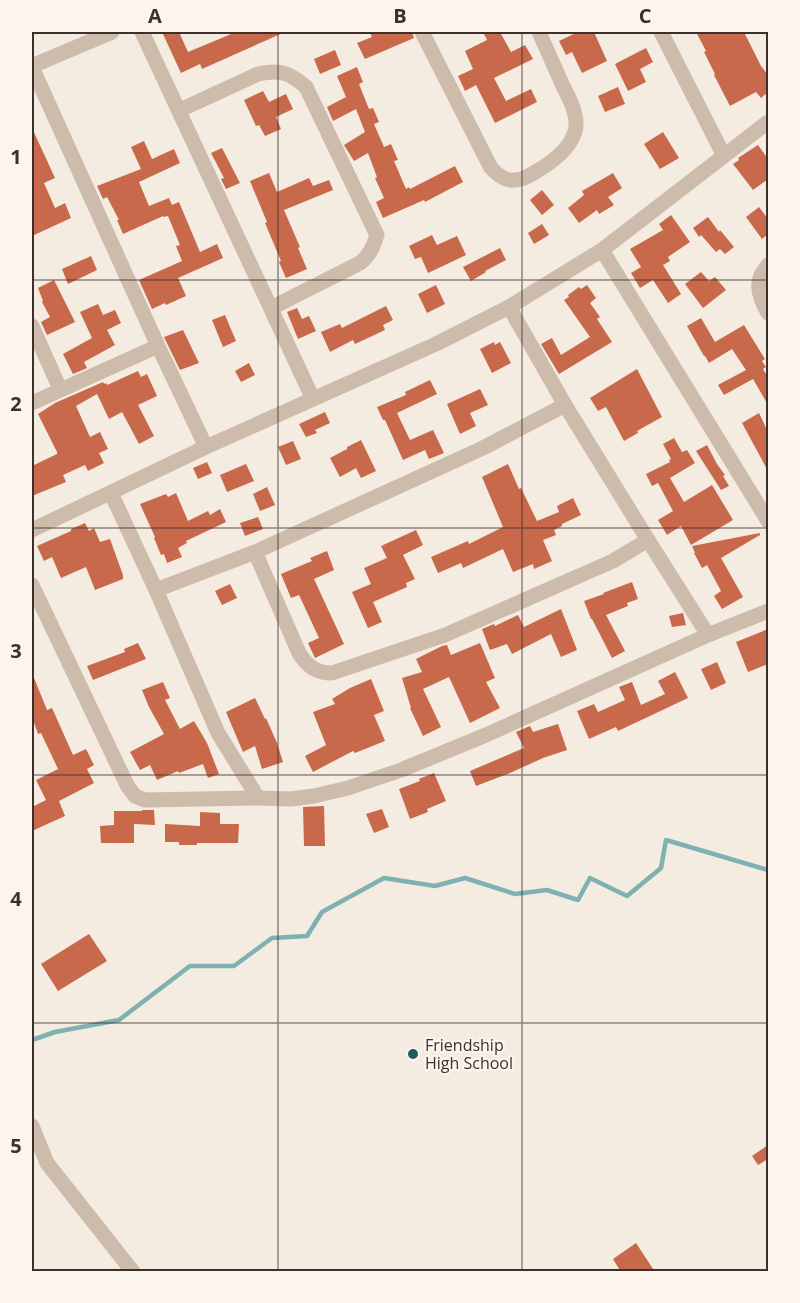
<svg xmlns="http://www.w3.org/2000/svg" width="800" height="1303" viewBox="0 0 800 1303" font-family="'Open Sans',sans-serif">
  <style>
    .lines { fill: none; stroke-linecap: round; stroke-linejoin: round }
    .stream { stroke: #7fb0b2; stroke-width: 4.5 }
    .building { fill: #c8694b }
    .minor { stroke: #cdbbac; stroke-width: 15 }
    .grid { fill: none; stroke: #3b302b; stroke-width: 1.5; stroke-opacity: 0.55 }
    .poi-dot { fill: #1f5a5e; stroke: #fbf5ee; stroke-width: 2 }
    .labels { text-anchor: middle; stroke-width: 4.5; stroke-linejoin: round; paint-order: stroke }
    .poi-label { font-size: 16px; fill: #3b302b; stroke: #fbf5ee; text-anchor: start }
    .neatline { fill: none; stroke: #3b302b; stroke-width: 2 }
    .grid-label { font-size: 20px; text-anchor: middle; font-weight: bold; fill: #3b302b }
  </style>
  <rect width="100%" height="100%" fill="#f4ebe1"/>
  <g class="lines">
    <path class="stream" d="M32,1040L55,1032L119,1020L190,966H234L272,938L307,936L322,912L384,878L435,886L465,878L515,894L547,890L578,900L590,878L627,896L661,868L666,840L768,870"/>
  </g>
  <path class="building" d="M162,32H179L188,52L236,32H285L202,69L200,64L181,73Z
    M370,32H412L414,38L365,59L357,43L372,37Z
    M483,32H500L511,52L525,45L533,59L494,78L506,101L531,89L537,102L495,123L476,85L465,91L458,76L473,69L465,51L487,40Z
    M578,32H594L607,61L582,73L572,52L566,55L559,41Z
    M696,32H744L761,66L768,75V92L761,98L756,92L730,106L714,75L715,74L704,52L706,51Z
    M646,48L653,62L640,69L646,82L628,91L615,64Z
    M335,50L341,65L320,74L314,59Z
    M357,67L363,82L359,84L369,109L373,108L379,122L374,124L384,147L391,144L398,160L394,161L406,189L409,187L410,189L455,166L463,182L425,202L424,200L383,218L376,202L384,198L375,178L377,177L368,153L354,161L344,145L365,132L356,109L333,121L327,107L346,97L337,76Z
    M618,87L625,104L605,112L598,96Z
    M263,91L269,102L286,94L293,109L276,117L281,129L265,136L259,125L256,126L244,100Z
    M32,128L55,178L44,183L55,208L65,203L71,218L32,236Z
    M663,132L679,158L660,169L644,144Z
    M144,141L152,159L174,149L180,163L139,182L149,206L169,198L172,205L179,202L200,252L217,244L223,258L178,278L186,296L166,305L165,303L152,309L139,280L182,261L176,246L180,245L168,216L163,217V216L123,234L117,220H119L107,197L103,199L97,186L141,169L131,147Z
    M758,145L768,159V179L753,190L733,164L739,160L738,158Z
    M222,148L240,183L226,189L221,179L224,178L211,153Z
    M269,173L277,192L309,178L313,186L329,180L333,190L284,210L300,247L298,248L307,269L286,278L279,262L281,261L265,223L267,222L250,181Z
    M613,173L622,188L608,197L614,205L599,214L597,210L579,223L568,208L584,195L582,191Z
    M542,190L554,205L542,215L530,200Z
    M759,207L768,219V234L762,239L746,217Z
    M671,215L690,242L668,257L670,261L663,265L681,294L668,303L653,280L640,288L631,273L641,267L630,249L663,230L659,224Z
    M708,217L719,232L720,230L734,247L725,254L720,249L716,252L701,235L699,237L693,228Z
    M542,224L549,235L534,244L528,233Z
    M432,235L437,245L457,236L466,255L428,273L421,257L415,259L409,246Z
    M500,248L506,260L485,271L486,272L471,281L463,267Z
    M91,256L97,270L68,284L62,269Z
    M701,272L709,281L715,277L726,290L703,308L685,284Z
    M54,280L75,322L47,335L41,322L50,317L42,302L43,301L38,288Z
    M436,285L445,304L427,313L418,294Z
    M587,285L596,298L590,303L600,317L597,319L612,342L559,374L541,344L552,338L561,355L590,337L564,300L569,297L568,295L579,287L581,289Z
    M98,304L103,315L115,310L121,323L107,330L115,345L84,362L87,368L73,374L63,354L92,338L80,312Z
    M386,306L393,320L383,325L385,330L355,344L353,340L330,352L321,332L340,324L342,328Z
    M297,308L302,319L309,316L316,331L298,339L287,312Z
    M225,315L236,341L223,347L212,320Z
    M701,318L715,342L744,325L765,359L762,361L766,367L763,369L768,377V405L753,379L724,395L718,385L746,370L732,349L709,363L705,356H704L687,326Z
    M183,330L199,363L180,370L164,337Z
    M494,342L495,345L500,342L511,363L492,373L480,349Z
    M249,363L255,375L241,382L235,371Z
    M637,369L662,417L637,431L638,433L624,441L606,407L598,411L590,398Z
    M138,371L141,377L147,374L157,396L138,405L154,436L139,444L122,412L109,419L97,394L76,406L90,437L100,432L108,449L99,453L104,463L88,471L85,465L63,475L66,482L32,496V466L57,454V452L38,414L55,403L103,382L104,384L106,383L107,385Z
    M430,380L437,394L397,413L410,440L433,430L444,453L429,459L425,450L403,460L385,420H383L377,407L406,395L405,392Z
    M480,389L488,405L470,413L476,426L460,434L447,404Z
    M325,412L330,423L315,430L317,433L306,437L299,424Z
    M759,413L768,432V471L742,423Z
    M674,438L682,452L687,450L695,463L670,478L684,502L712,485L733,520L691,545L681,526L667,535L658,520L673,511L658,483L652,486L646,474L670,462L669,460L671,459L663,444Z
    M361,440L376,471L361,478L356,468L340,477L330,458L347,449V447Z
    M293,441L301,459L286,465L278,447Z
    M707,445L717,464L725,475L723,476L729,486L721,490L696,451Z
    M207,462L212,473L198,479L193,468Z
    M246,464L254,481L227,492L220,475Z
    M508,464L519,489L521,488L537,521L559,512L557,506L573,498L581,515L562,524V526L554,530L556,535L543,540L552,561L534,569L533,564L513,572L503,549L463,568L461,563L438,573L431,557L468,541L469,544L503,527L482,477Z
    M267,487L275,505L260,511L253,494Z
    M176,493L188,521L208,511L210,515L220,509L226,522L186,541L187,543L178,548L182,557L167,563L164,554L161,555L154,538L155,537L140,504L166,494L168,497Z
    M258,517L263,529L245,536L240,523Z
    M85,523L89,531L94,528L100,542L110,539L123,575V579L95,590L86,567L61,578L52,557L44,561L37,546L71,531V529Z
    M416,530L423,545L403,555L415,579L406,583L407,587L373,602L382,622L368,628L352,592L371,584L364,568L387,558L381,546Z
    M760,533V535L721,558L743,597L722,609L714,596L721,591L707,565L702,568L694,553H695L692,546Z
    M327,551L334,570L314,579L344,644L315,658L308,643L319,638L299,595L291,598L281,574L312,561L310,558Z
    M632,582L638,599L627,603L628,606L606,615L625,651L612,658L592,619H591L584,601L604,594L603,593Z
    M230,584L237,598L222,605L215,591Z
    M561,609L577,650L561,657L551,634L512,654L507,644L490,650L482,629L494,624L495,626L518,615L524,627Z
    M683,613L686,625L672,627L669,616Z
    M768,629V664L748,672L736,642Z
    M138,643L146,659L93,680L87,666L125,652L124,649Z
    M480,643L495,678L486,682L500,708L470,723L449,677L423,689L441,727L423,736L410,708H411L402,678L422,672L416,659L442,646L447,645L451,655Z
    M717,662L726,683L711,690L701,669Z
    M675,672L688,698L618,731L616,727L589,739L577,711L594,704L598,712L625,700L619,687L632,682L641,705L665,694L658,681Z
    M32,673L47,710L52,708L73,755L86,749L94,765L87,769L94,783L59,801L65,816L32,831V807L46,800L36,780L58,769L41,733L38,734L32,717Z
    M371,679L384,711L374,715L385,741L355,753L353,751L313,772L305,756L326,745L313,712L335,704L332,699L350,688Z
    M163,682L170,698L165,700L180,729L194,721L207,743L219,774L208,778L203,764L179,773L178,771L157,780L150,765L140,770L130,752L164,734L149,707L142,690Z
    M255,698L265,719L266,718L277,743L283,762L262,769L255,746L243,752L226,712Z
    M558,724L567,750L543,758L510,773L476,786L470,771L524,748L516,732L530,726L533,732Z
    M434,773L446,801L427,809L428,812L410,819L399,789L420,781L419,779Z
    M324,806L325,846H304L303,807Z
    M382,809L389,827L374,833L366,814Z
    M142,810H154L155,825L134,824V843H101L100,826L114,825V811H142Z
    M200,812L220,813V824H239L238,843H197V845H179V842H165V824L200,826Z
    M89,934L107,961L58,991L41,964Z
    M768,1145V1159L758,1165L752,1156Z
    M636,1243L655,1272H621L613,1259Z"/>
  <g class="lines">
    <path class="minor" d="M142,32L313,399
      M422,32L491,168C504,182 515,184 532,174C548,165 568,152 574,134C577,128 576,118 574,111C572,103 567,94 563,86C555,68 547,50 539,32
      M661,32L724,156
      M32,66L112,32
      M32,67L158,346L206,447
      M180,110L258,74C280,69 290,73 306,87L377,235C373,247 370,255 360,263L271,308
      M602,250L768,521
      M768,265C766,268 761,273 760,278C756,290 762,303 768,313
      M509,307L565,405L648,540L708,635
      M32,326L60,389
      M32,403L158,346
      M111,493L156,590L218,733L258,798
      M32,530L206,447L436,344L509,307L602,250L768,122
      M255,552L299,653C307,666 316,673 332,673L445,635L613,561L648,540
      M32,585L127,785L135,796L145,800L258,798L291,799L314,796L348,788L401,770L486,735L708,635L768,611
      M156,590L255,552L483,448L565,405
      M32,1126L47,1163L133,1272"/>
  </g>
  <path class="grid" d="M278,32V1272M522,32V1272M32,280H768M32,528H768M32,775H768M32,1023H768"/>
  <circle class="poi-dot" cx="413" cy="1054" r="6"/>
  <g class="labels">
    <g class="poi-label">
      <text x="425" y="1051">Friendship<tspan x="425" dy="18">High School</tspan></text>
    </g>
  </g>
  <rect width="800" height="1303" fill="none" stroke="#fbf5ee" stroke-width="66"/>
  <rect x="33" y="33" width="734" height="1237" class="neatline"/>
  <g class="grid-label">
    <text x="155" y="23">A</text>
    <text x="400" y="23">B</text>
    <text x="645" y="23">C</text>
    <text x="16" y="164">1</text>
    <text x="16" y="411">2</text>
    <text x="16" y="658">3</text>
    <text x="16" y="906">4</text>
    <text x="16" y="1153">5</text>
  </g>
</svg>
